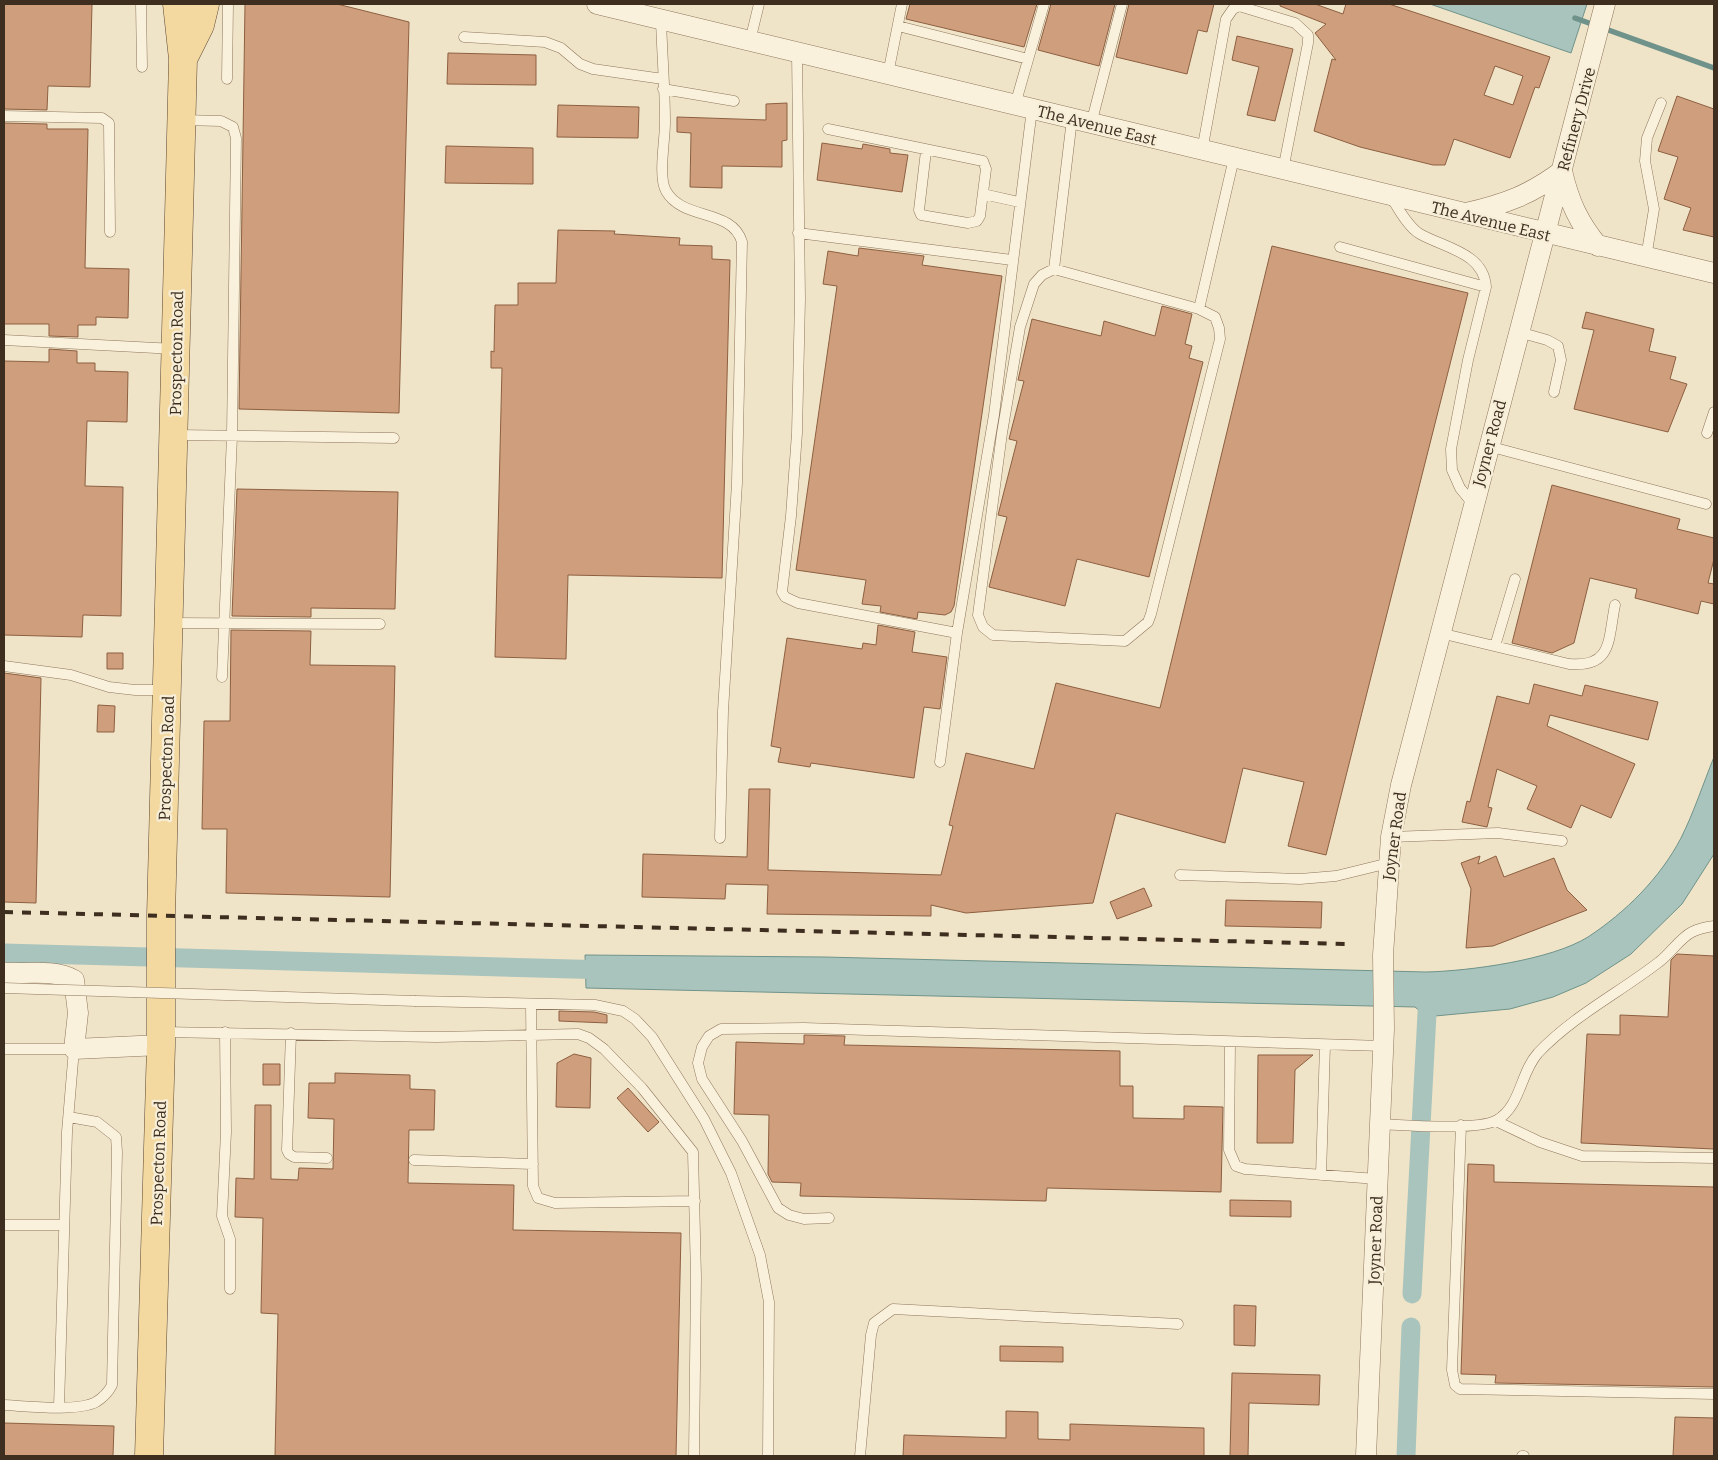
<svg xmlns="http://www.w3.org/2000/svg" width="1718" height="1460" viewBox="0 0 1718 1460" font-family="Bitter,serif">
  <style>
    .water { fill: #a9c4bc; stroke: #6f938a }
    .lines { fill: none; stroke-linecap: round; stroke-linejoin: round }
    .stream { stroke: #6f938a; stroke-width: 5.5 }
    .canal { stroke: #a9c4bc; stroke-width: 19 }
    .building { fill: #cf9f7d; stroke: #8d5f41; fill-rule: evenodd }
    .lane-casing { stroke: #8d765c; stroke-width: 11 }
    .street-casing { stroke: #8d765c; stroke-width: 21 }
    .primary-casing { stroke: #5b4430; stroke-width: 29 }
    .lane { stroke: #faf1dc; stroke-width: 10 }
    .street { stroke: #faf1dc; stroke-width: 20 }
    .primary { stroke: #f3d9a0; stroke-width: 28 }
    .rail { stroke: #3d2e20; stroke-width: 4; stroke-dasharray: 9 9; stroke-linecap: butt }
    .lane-bridge-casing { stroke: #8d765c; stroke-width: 11; stroke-linecap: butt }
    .lane-bridge { stroke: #faf1dc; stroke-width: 10 }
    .labels { text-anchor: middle; stroke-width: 4.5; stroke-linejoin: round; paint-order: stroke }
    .street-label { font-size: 16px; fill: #3d2e20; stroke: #f7eed8 }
  </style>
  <rect width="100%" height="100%" fill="#f0e4c8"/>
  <path class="water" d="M1430,4H1587L1571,53Z
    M1714,757V854L1682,904L1631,954L1586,983L1553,997L1510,1009L1435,1016L1421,1012L1415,1007L586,988L585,955L824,957L1426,972C1470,971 1551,960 1588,937C1626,912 1660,878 1681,838C1694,812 1703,784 1714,757Z"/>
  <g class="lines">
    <path class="stream" d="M1575,18L1714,68"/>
    <path class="canal" d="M4,953L610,970
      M1412,1294L1428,995
      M1406,1456L1411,1327"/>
  </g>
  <path class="building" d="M4,4H92L90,87L48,86L47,110L4,109Z
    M245,4H337L409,22L399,413L239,409Z
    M910,4H1037L1024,47L906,19Z
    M1051,4H1115L1099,66L1038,50Z
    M1129,4H1214L1207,32L1198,30L1187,74L1116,57Z
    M1280,4H1315L1343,14L1346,4H1389L1550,57L1539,88L1535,87L1510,158L1454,139L1445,165H1433L1360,147L1314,131L1332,59L1336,60L1315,33L1326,24L1280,6ZM1495,66L1523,76L1513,105L1484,95Z
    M1237,36L1293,49L1275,121L1247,115L1259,67L1232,60Z
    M448,53L536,55V85L447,84Z
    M1677,96L1714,109V237L1683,230L1691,208L1664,199L1678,157L1658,151Z
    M787,103V140L782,141V167L722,166V188L690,187L691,133L677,132V117L766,120V104Z
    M558,105L639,107L638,138L557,137Z
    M4,123L47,124V129H88L85,268L129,269L128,318L96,317V325H78V337L49,336V324H4Z
    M822,143L862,149L863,144L890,149V153L908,155L902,192L817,180Z
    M446,146L533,148V184L445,183Z
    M558,230L615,231L614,234L680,238L679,245L712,246V259L730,260L722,578L568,575L566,659L495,657L502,368H491V351L494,352L495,305H518V283H556Z
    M1272,246L1468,293L1326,855L1288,846L1304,782L1243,768L1225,843L1116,813L1093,903L966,913L931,905V916L767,914L768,885L726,884L725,899L642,897L643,854L747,857L749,789H770L768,870L941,875L953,826L949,825L966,753L1034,769L1056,683L1160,708Z
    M859,248L924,256L922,265L1002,276L954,606L951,612L945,615L918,612L917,619L880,612L881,606L862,604L866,580L796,570L837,286L823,284L828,251L858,256Z
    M1162,306L1192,314L1185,344L1192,346L1189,358L1203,362L1149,577L1077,559L1065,606L989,587L1007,517L998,515L1017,441L1009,439L1024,381L1018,380L1032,319L1101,336L1104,321L1155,336Z
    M1586,312L1654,329L1649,351L1676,357L1670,379L1687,384L1668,432L1574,409L1594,330L1582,328Z
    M49,349L77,351V363H95V371L128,372L127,422L87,421L85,486L123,487L121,616L83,615L82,637L4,635V361L49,362Z
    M1552,485L1680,519L1677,529L1714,538V559L1708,583L1714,584V604L1701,601L1698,614L1635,598L1637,589L1590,578L1574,643L1552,653L1512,643Z
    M237,489L398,492L395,609L311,608V617L232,616Z
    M878,625L915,632L912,652L947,657L940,709L924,707L914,778L811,763L810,767L778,762L781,748L771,746L787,638L862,649L863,643L876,645Z
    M231,630L311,631L310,665L395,666L390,897L226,893L227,829H202L204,721H230Z
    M107,653H123V669H107Z
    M4,673L41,678L36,903L4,902Z
    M1534,684L1582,696L1585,685L1658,702L1648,740L1550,715L1547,726L1635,764L1611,818L1581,805L1571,828L1527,809L1537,786L1497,769L1488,807L1492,808L1487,827L1462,822L1467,801L1470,802L1497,696L1529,704Z
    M98,705L115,706L114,732H97Z
    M1480,856L1478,864L1496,856L1504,877L1554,858L1567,890L1587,910L1493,946L1466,948L1471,889L1461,863Z
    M1144,888L1152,906L1117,919L1110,902Z
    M1226,900L1322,902L1321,928L1225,926Z
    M1677,954L1714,956V1149L1581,1143L1587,1034L1620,1035V1015L1668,1017L1671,960Z
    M559,1011L594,1012L607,1015V1023L559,1021Z
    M804,1035L845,1036L844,1045L1120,1051V1086H1133V1118L1184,1119V1106L1223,1107L1221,1192L1047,1188L1046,1201L800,1196L801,1183L772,1182L768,1174L769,1115L734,1114L736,1042L804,1044Z
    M574,1054L591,1058L590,1108L556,1107L557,1063Z
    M1258,1055H1313L1295,1070L1293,1143H1257Z
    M263,1064H280V1085H263Z
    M335,1073L410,1075V1089L435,1090L434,1130H409L408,1183L514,1185L513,1230L681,1233L676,1456H275L278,1314L261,1313L263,1218L235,1217L236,1178L254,1179L255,1105H271V1179L298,1180L299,1168L333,1169L334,1119L308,1118L309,1083H335Z
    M628,1088L659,1122L648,1132L617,1098Z
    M1468,1164L1494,1165V1182L1714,1187V1387L1495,1383L1496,1375L1461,1374Z
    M1230,1200L1291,1201V1217L1230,1216Z
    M1234,1305L1256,1306L1255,1346L1234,1345Z
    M1000,1346L1063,1347V1362L1000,1361Z
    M1232,1373L1320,1375L1319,1405L1249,1403L1248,1456H1230Z
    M1006,1411L1038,1412V1439L1070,1440V1424L1204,1428V1456H903L904,1435L1006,1438Z
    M1675,1417L1714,1418V1456H1673Z
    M4,1423L114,1426L113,1456H4Z"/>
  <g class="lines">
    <defs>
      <path id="lane" d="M141,4L142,67
        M661,19C662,54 665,88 665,123C665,140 658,177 666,191C683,221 732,208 742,242L737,483L723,711L720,838
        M898,26L1028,59
        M464,37L545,42L561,48L580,64L593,69L663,79
        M750,41L759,4
        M797,52L800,299L797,433L791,516L782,592L785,597L798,603L957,633
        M888,74L902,4
        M227,79L228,4
        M663,89L734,101
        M1015,105L1044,4
        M4,116L102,118L109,123L110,232
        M182,120L221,121L233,127L236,138L232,436L222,677
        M1091,124L1122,4
        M828,129L983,161L986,169L980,216L977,221L968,223L921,215L919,210L926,151
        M1202,151L1226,19L1233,9L1239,6L1295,23L1308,35V43L1283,170
        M983,194L1019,202
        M1391,197C1398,208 1408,227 1420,234C1445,248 1484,253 1486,287L1468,360L1451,449L1452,470L1460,488L1473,504
        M798,233L1012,260
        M1340,247L1486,287
        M1646,258L1654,209L1645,161L1647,138L1661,103
        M1054,269L1199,309L1215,317L1219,328L1220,339L1151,614L1148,622L1125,641L993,635L983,627L978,615L1002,433L1020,327L1034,284L1042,275Z
        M1054,269L1072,119
        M1199,309L1234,158
        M1519,332L1547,340L1558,346L1561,360L1554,392
        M4,340L175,349
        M1707,433L1714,412
        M175,435L394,438
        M1488,446L1706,504
        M171,623L380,624
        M1440,633L1569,664C1613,668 1608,639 1615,605
        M1495,646L1515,579
        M4,666L71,675L109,687L135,690H167
        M940,762L957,633L994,415L1032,109
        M1391,837L1498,833L1562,841
        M1180,875L1300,879L1336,876L1389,863
        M416,1001L595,1005L623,1011L635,1019L652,1037L704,1119L731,1173L760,1255L769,1302L768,1456
        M531,1004L533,1186L538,1198L555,1203L695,1201
        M163,1032L436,1037L578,1034L589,1038L604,1049L642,1088L693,1152L696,1277L694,1456
        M225,1032L226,1132L222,1216L230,1239V1289
        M291,1033L287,1150L289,1154L294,1157L327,1158
        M1230,1042L1229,1150L1236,1166L1245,1169L1377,1179
        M4,1049H74L67,1132L59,1407
        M1496,1121L1540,1142L1582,1156L1714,1158
        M1380,1124C1404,1125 1478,1131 1497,1120C1521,1106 1520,1073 1538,1053C1573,1016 1619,993 1659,962C1670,954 1680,938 1692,932C1700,928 1706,927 1714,926
        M1461,1125L1452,1370L1455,1385L1460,1389L1714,1394
        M414,1160L533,1164
        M1321,1175L1325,1045
        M829,1218L804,1219L789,1215L778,1208L742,1141L702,1079L698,1063L702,1047L709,1036L721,1029L804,1028L1383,1046
        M4,1225H64
        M4,1405C26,1406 77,1412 96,1402C104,1397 108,1393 112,1385L117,1152L116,1137L97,1122L69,1117
        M860,1456L871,1335L874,1323L893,1309L1178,1324
        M1522,1456H1524"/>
      <path id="street" d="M597,4L1714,273
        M1466,213C1505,204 1530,195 1562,171C1569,202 1579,223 1598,246
        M4,973C25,974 55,969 74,980L78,1013L74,1049L161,1045
        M1366,1456L1384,1029L1383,955L1391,837L1401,785L1605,4"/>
      <path id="primary" d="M183,59L200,25L205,4
        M149,1456L161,1045V916L183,59L177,4"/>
    </defs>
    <use href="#lane" class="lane-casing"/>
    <use href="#street" class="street-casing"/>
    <use href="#primary" class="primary-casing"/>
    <use href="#lane" class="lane"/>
    <use href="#street" class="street"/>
    <use href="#primary" class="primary"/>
    <path class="rail" d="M4,912L1347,944"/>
    <defs>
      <path id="lane-bridge" d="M4,988L416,1001"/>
    </defs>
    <use href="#lane-bridge" class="lane-bridge-casing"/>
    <use href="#lane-bridge" class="lane-bridge"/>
  </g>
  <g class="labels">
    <g class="street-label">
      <text transform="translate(1576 119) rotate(-75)" y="6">Refinery Drive</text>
      <text transform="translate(1097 125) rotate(14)" y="6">The Avenue East</text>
      <text transform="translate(1491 221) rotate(14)" y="6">The Avenue East</text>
      <text transform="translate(176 353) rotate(-89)" y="6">Prospecton Road</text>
      <text transform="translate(1489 443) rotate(-75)" y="6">Joyner Road</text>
      <text transform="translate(166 758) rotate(-88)" y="6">Prospecton Road</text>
      <text transform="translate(1394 836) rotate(-82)" y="6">Joyner Road</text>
      <text transform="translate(158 1163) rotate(-88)" y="6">Prospecton Road</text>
      <text transform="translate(1375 1240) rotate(-88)" y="6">Joyner Road</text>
    </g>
  </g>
  <rect width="1718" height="1460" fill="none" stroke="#3d2e20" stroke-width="10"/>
</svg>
